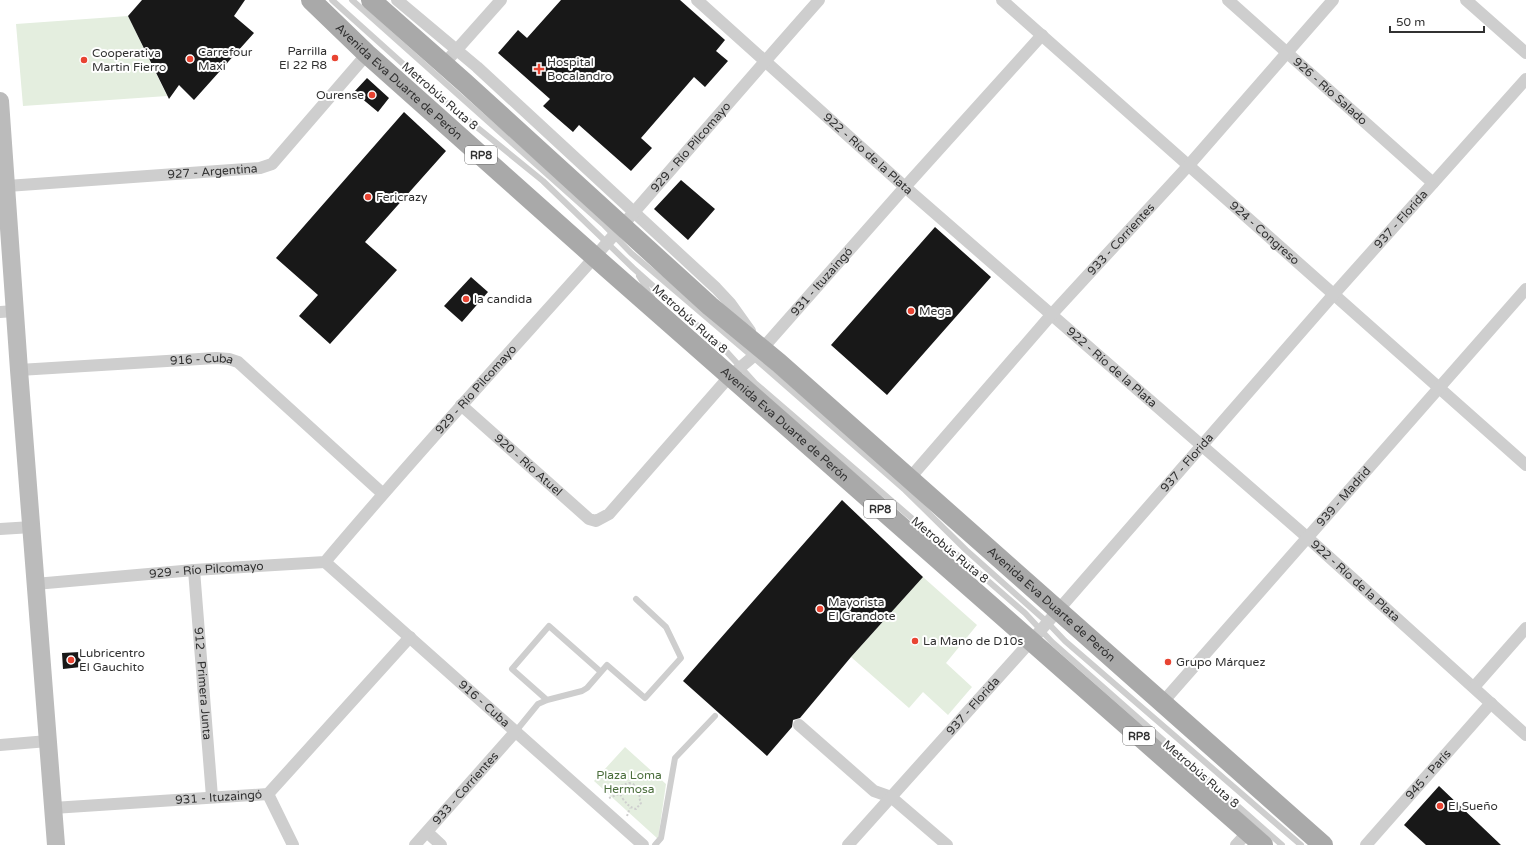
<svg xmlns="http://www.w3.org/2000/svg" width="1526" height="845" viewBox="0 0 1526 845" font-family="'Varela Round',sans-serif">
  <style>
    .green { fill: #e4eedf }
    .building { fill: #181818 }
    .lines { fill: none; stroke-linecap: round; stroke-linejoin: round }
    .path { stroke: #cecece; stroke-width: 2; stroke-dasharray: 2 2; stroke-linecap: butt }
    .lane { stroke: #cecece; stroke-width: 6 }
    .street { stroke: #cecece; stroke-width: 12 }
    .secondary { stroke: #bbb; stroke-width: 18 }
    .primary { stroke: #a9a9a9; stroke-width: 20 }
    .poi-dot { fill: #e84432; stroke: #fff; stroke-width: 1.5 }
    .labels { text-anchor: middle; stroke-width: 4; stroke-linejoin: round; paint-order: stroke }
    .shield { fill: #fff; stroke: #6f6f6f; stroke-width: 1 }
    .shield-label { font-size: 11px; font-weight: bold; fill: #313131 }
    .poi-label { font-size: 12px; fill: #313131; stroke: #fff; text-anchor: start }
    .street-label { font-size: 12px; fill: #313131; stroke: #fff }
    .park-label { font-size: 12px; fill: #4b6e3c; stroke: #fff }
  </style>
  <rect width="100%" height="100%" fill="#fff"/>
  <path class="green" d="M128,16L167,96L23,106L16,24Z
    M923,577L977,625L946,663L972,687L948,715L923,692L909,708L851,657Z
    M625,747L666,784L658,839L594,781Z"/>
  <path class="building" d="M142,0H245L234,16L254,33L194,100L179,85L169,99L128,16Z
    M561,0H680L725,40L716,51L728,61L705,87L694,77L641,138L652,148L631,171L579,125L573,132L543,106L550,99L498,53L518,30L527,38Z
    M367,78L389,98L378,112L354,92Z
    M404,112L446,151L365,242L397,270L330,344L299,316L318,295L276,258Z
    M681,180L715,209L688,240L654,209Z
    M935,227L991,277L887,395L831,345Z
    M471,277L488,292L462,322L444,306Z
    M842,500L923,577L851,657L800,718L793,720L792,727L767,756L683,681Z
    M80,652L81,667L63,669L62,653Z
    M1439,786L1501,845H1426L1404,825Z"/>
  <g class="lines">
    <path class="path" d="M629,783L633,784L642,791L639,797L641,803L636,809C629,807 627,804 623,799C617,789 616,787 629,783Z
      M609,798L619,794
      M627,816L630,808"/>
    <path class="lane" d="M332,0L441,98L543,181L633,268L726,351L755,383L922,527L964,560L1025,613L1052,642L1282,845
      M352,0L603,224L631,253L753,357L905,490L966,550L1047,622L1065,641L1301,845
      M639,276L652,297
      M547,700L512,669L549,626L601,672
      M516,731L538,704L547,700L582,691L587,688L607,665L645,698L681,658L666,627L636,599
      M655,845L661,838L675,758L715,716"/>
    <g class="street">
      <path d="M397,0L477,67L716,288L730,303L750,331"/>
      <path id="s1" d="M697,0L905,187L1308,538L1526,735"/>
      <path id="s2" d="M1002,0L1526,465"/>
      <path id="s3" d="M1228,0L1433,183"/>
      <path d="M1466,0L1526,53"/>
      <path d="M444,64L501,0"/>
      <path id="s4" d="M7,186L260,168L272,164L367,54"/>
      <path d="M0,312L15,311"/>
      <path id="s5" d="M19,370L216,358L229,359L238,362L382,493"/>
      <path id="s6" d="M461,405L589,519L596,521L609,514L729,377L762,349L905,187L1042,35"/>
      <path id="s7" d="M909,479L1052,314L1189,165L1333,0"/>
      <path d="M0,529L32,527"/>
      <path id="s8" d="M325,562L643,845"/>
      <path id="s9" d="M194,570L212,797"/>
      <path id="s10" d="M35,584L194,570L325,562C409,462 497,366 584,269C663,180 740,89 819,0"/>
      <path d="M1474,687L1526,628"/>
      <path id="s11" d="M1162,703L1526,289"/>
      <path d="M799,725L874,791L891,797L947,845"/>
      <path d="M0,745L48,741"/>
      <path d="M268,794L293,845"/>
      <path id="s12" d="M53,808L268,794L410,637"/>
      <path d="M427,832L441,845"/>
      <path id="s13" d="M415,845L516,731"/>
      <path id="s14" d="M848,845L1040,631L1334,294L1526,79"/>
      <path d="M1236,845L1248,832"/>
      <path id="s15" d="M1366,845L1491,703"/>
    </g>
    <path class="secondary" d="M0,101L19,370L56,845"/>
    <g class="primary">
      <path id="s16" d="M311,0L367,54L606,267L1263,845"/>
      <path id="s17" d="M371,0L464,82L710,306L779,363L1323,845"/>
    </g>
  </g>
  <g class="poi-dot">
    <circle cx="335" cy="58" r="4"/>
    <circle cx="190" cy="59" r="4"/>
    <circle cx="84" cy="60" r="4"/>
    <path d="M537 63h4v4h4v4h-4v4h-4v-4h-4v-4h4z"/>
    <circle cx="372" cy="95" r="4"/>
    <circle cx="368" cy="197" r="4"/>
    <circle cx="466" cy="299" r="4"/>
    <circle cx="911" cy="311" r="4"/>
    <circle cx="820" cy="609" r="4"/>
    <circle cx="915" cy="641" r="4"/>
    <circle cx="71" cy="660" r="4"/>
    <circle cx="1168" cy="662" r="4"/>
    <circle cx="1440" cy="806" r="4"/>
  </g>
  <g class="labels">
    <g class="shield">
      <rect x="465" y="146" width="32" height="18" rx="3"/>
      <rect x="864" y="500" width="32" height="18" rx="3"/>
      <rect x="1123" y="727" width="32" height="18" rx="3"/>
    </g>
    <g class="shield-label">
      <text x="481" y="159">RP8</text>
      <text x="880" y="513">RP8</text>
      <text x="1139" y="740">RP8</text>
    </g>
    <g class="poi-label">
      <text x="327" y="55" text-anchor="end">Parrilla<tspan x="327" dy="14">El 22 R8</tspan></text>
      <text x="198" y="56">Carrefour<tspan x="198" dy="14">Maxi</tspan></text>
      <text x="92" y="57">Cooperativa<tspan x="92" dy="14">Martin Fierro</tspan></text>
      <text x="547" y="66">Hospital<tspan x="547" dy="14">Bocalandro</tspan></text>
      <text x="364" y="99" text-anchor="end">Ourense</text>
      <text x="376" y="201">Fericrazy</text>
      <text x="474" y="303">la candida</text>
      <text x="919" y="315">Mega</text>
      <text x="828" y="606">Mayorista<tspan x="828" dy="14">El Grandote</tspan></text>
      <text x="923" y="645">La Mano de D10s</text>
      <text x="79" y="657">Lubricentro<tspan x="79" dy="14">El Gauchito</tspan></text>
      <text x="1176" y="666">Grupo Márquez</text>
      <text x="1448" y="810">El Sueño</text>
    </g>
    <g class="street-label">
      <text dy="4" stroke="none"><textPath href="#s16" startOffset="120">Avenida Eva Duarte de Perón</textPath></text>
      <text dy="4" stroke="none"><textPath href="#s3" startOffset="137">926 - Río Salado</textPath></text>
      <text transform="translate(440 96) rotate(41)" y="4">Metrobús Ruta 8</text>
      <text dy="4" stroke="none"><textPath href="#s10" startOffset="844">929 - Río Pilcomayo</textPath></text>
      <text dy="4" stroke="none"><textPath href="#s1" startOffset="230">922 - Río de la Plata</textPath></text>
      <text dy="4" stroke="none"><textPath href="#s4" startOffset="206">927 - Argentina</textPath></text>
      <text dy="4" stroke="none"><textPath href="#s14" startOffset="835">937 - Florida</textPath></text>
      <text dy="4" stroke="none"><textPath href="#s2" startOffset="351">924 - Congreso</textPath></text>
      <text dy="4" stroke="none"><textPath href="#s7" startOffset="320">933 - Corrientes</textPath></text>
      <text dy="4" stroke="none"><textPath href="#s6" startOffset="509">931 - Ituzaingó</textPath></text>
      <text transform="translate(690 319) rotate(42)" y="4">Metrobús Ruta 8</text>
      <text dy="4" stroke="none"><textPath href="#s5" startOffset="183">916 - Cuba</textPath></text>
      <text dy="4" stroke="none"><textPath href="#s1" startOffset="554">922 - Río de la Plata</textPath></text>
      <text dy="4" stroke="none"><textPath href="#s10" startOffset="520">929 - Río Pilcomayo</textPath></text>
      <text dy="4" stroke="none"><textPath href="#s16" startOffset="636">Avenida Eva Duarte de Perón</textPath></text>
      <text dy="4" stroke="none"><textPath href="#s14" startOffset="511">937 - Florida</textPath></text>
      <text dy="4" stroke="none"><textPath href="#s6" startOffset="90">920 - Río Atuel</textPath></text>
      <text dy="4" stroke="none"><textPath href="#s11" startOffset="275">939 - Madrid</textPath></text>
      <text transform="translate(950 550) rotate(40)" y="4">Metrobús Ruta 8</text>
      <text dy="4" stroke="none"><textPath href="#s10" startOffset="172">929 - Río Pilcomayo</textPath></text>
      <text dy="4" stroke="none"><textPath href="#s1" startOffset="878">922 - Río de la Plata</textPath></text>
      <text dy="4" stroke="none"><textPath href="#s17" startOffset="910">Avenida Eva Duarte de Perón</textPath></text>
      <text dy="4" stroke="none"><textPath href="#s9" startOffset="114">912 - Primera Junta</textPath></text>
      <text dy="4" stroke="none"><textPath href="#s8" startOffset="213">916 - Cuba</textPath></text>
      <text dy="4" stroke="none"><textPath href="#s14" startOffset="187">937 - Florida</textPath></text>
      <text transform="translate(1201 774) rotate(41)" y="4">Metrobús Ruta 8</text>
      <text dy="4" stroke="none"><textPath href="#s15" startOffset="94">945 - París</textPath></text>
      <text dy="4" stroke="none"><textPath href="#s13" startOffset="76">933 - Corrientes</textPath></text>
      <text dy="4" stroke="none"><textPath href="#s12" startOffset="166">931 - Ituzaingó</textPath></text>
    </g>
    <g class="park-label">
      <text x="629" y="779">Plaza Loma<tspan x="629" dy="14">Hermosa</tspan></text>
    </g>
  </g>
  <path d="M1390 26v6h94v-6" fill="none" stroke="#313131" stroke-width="2"/>
  <text x="1396" y="26" font-size="12" fill="#313131" stroke="#ffffff" stroke-width="3" paint-order="stroke">50 m</text>
</svg>
